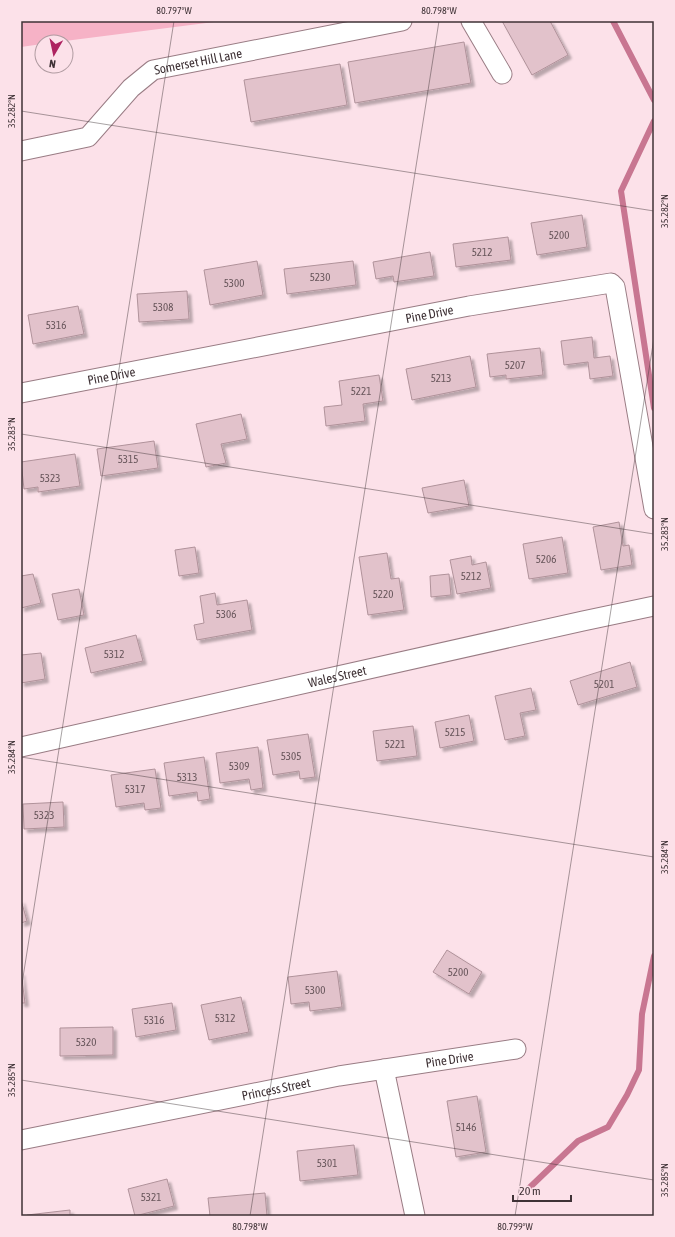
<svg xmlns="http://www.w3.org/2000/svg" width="675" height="1237" viewBox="0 0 675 1237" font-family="'Asap Condensed',sans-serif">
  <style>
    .green { fill: #f6b2c6 }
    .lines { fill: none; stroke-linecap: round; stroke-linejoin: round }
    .stream { stroke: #c87691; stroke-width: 6 }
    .building { fill: #e2c2cb; stroke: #b0929a; filter: url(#shadow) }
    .minor-casing { stroke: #997c84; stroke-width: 21 }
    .minor { stroke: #fff; stroke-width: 19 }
    .ticks { fill: none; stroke: #3f3236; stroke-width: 1; stroke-opacity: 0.45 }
    .labels { text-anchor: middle; stroke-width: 3; stroke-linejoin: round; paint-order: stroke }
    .number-label { font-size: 11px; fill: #68565b }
    .street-label { font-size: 13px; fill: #3f3236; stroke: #fce1e9 }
    .neatline { fill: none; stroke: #3f3236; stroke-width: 1.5 }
    .ticks-label { font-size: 10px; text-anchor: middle; fill: #3f3236 }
  </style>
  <defs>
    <filter id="shadow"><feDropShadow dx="3.5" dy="3.5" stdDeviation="1" flood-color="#0004"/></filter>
  </defs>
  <rect width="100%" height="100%" fill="#fce1e9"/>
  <path class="green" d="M21,21H222L57,42H42V44L21,47Z"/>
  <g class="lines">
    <path class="stream" d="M613,21L654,100
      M654,121L621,191L654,408
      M526,1191L578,1141L608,1127L627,1095L639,1070L642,1014L654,956"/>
  </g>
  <path class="building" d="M502,21H550L568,55L532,75Z
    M464,42L471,83L355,103L348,62Z
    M340,64L347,105L251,122L244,80Z
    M582,215L587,247L537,255L531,223Z
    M508,237L511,260L456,267L453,244Z
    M430,252L434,276L394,282L393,276L376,279L373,262Z
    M257,261L263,295L210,305L204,270Z
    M353,261L356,285L287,294L284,269Z
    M187,291L189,319L139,322L137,294Z
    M78,306L84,334L33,344L28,315Z
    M592,337L594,358L610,356L613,376L590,379L588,362L564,365L561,341Z
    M540,348L543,375L506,379V375L490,377L487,354Z
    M470,356L476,387L412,400L406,369Z
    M379,375L383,401L363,404L365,421L326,426L324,407L342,405L339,381Z
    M241,414L247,439L221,444L226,463L206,467L196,424Z
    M154,441L158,468L101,476L97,449Z
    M75,454L80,486L38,492V487L24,489L21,462Z
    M464,480L469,506L428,513L422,488Z
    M619,522L623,546L629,545L632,565L601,570L593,527Z
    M562,537L568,573L529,579L523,544Z
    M195,547L199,573L179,576L175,550Z
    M387,553L391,579L399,578L404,610L368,615L359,557Z
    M471,556L472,565L486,562L491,588L457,594L450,560Z
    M33,574L41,603L21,608V576Z
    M449,574L451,595L431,597L430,576Z
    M79,589L84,615L58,620L52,594Z
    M215,593L217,605L247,600L252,630L197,640L194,625L204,623L200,596Z
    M136,635L143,661L91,673L85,648Z
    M41,653L45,679L21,683V655Z
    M630,662L637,687L578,705L570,681Z
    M531,688L536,710L520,713L525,736L505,740L495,696Z
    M469,715L474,741L440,748L435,722Z
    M413,726L417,756L377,761L373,731Z
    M308,734L315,777L300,779L299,771L273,775L267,740Z
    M258,747L263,788L251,790L249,779L220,783L216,753Z
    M204,757L210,799L198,801L197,792L169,796L164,763Z
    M155,769L161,808L145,810L144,803L116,807L111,775Z
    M63,802L64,827L24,829L23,804Z
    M21,900L27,921L21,923Z
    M447,950L482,972L469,994L433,972Z
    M337,971L342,1007L310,1011L309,1002L291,1004L288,977Z
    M21,972L25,1003H21Z
    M241,997L249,1032L209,1040L201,1005Z
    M172,1003L176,1030L136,1037L132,1009Z
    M113,1027V1055L60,1056V1028Z
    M477,1096L486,1152L456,1157L447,1101Z
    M354,1145L358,1175L300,1181L297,1151Z
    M167,1179L174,1206L135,1216L128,1189Z
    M265,1193L267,1216H210L208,1198Z
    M70,1210V1216H27V1215Z"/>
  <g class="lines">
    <defs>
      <g id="minor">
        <path d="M471,21L502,74"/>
        <path id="s1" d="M21,151L88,137L131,88L153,70L402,21"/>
        <path id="s2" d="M21,393L469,306L611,283L615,287L654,509"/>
        <path id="s3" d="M21,747L583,621L654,606"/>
        <path d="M384,1069L415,1216"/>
        <path id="s4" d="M21,1140L339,1076L516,1049"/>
      </g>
    </defs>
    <use href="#minor" class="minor-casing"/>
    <use href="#minor" class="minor"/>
  </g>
  <path class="ticks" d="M21,111L654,211M21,434L654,534M21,757L654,857M21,990L174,21M21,1080L654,1180M250,1216L439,21M515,1216L654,338"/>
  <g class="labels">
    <g class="number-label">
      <text x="559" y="239">5200</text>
      <text x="482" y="256">5212</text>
      <text x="320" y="281">5230</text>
      <text x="234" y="287">5300</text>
      <text x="163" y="311">5308</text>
      <text x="56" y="329">5316</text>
      <text x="515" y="369">5207</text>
      <text x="441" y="382">5213</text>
      <text x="361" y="395">5221</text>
      <text x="128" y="463">5315</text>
      <text x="50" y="482">5323</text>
      <text x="546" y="563">5206</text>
      <text x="471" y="580">5212</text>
      <text x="383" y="598">5220</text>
      <text x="226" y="618">5306</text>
      <text x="114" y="658">5312</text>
      <text x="604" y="688">5201</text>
      <text x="455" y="736">5215</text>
      <text x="395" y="748">5221</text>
      <text x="291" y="760">5305</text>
      <text x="239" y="770">5309</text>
      <text x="187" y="781">5313</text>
      <text x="135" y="793">5317</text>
      <text x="44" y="819">5323</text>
      <text x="458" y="976">5200</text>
      <text x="315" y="994">5300</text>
      <text x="225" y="1022">5312</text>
      <text x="154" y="1024">5316</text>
      <text x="86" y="1046">5320</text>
      <text x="466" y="1131">5146</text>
      <text x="327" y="1167">5301</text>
      <text x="151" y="1201">5321</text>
    </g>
    <g class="street-label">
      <text dy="5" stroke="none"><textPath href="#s1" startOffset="208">Somerset Hill Lane</textPath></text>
      <text dy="5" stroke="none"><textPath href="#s2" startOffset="416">Pine Drive</textPath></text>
      <text dy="5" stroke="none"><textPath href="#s2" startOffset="92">Pine Drive</textPath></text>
      <text dy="5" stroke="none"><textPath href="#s3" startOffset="324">Wales Street</textPath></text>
      <text dy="5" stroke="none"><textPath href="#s4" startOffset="436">Pine Drive</textPath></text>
      <text dy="5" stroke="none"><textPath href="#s4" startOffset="260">Princess Street</textPath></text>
    </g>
  </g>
  <rect width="675" height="1237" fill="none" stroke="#fce1e9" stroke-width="44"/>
  <g transform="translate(54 54) rotate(189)"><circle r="19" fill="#fce1e9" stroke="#b09ba1"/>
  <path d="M0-3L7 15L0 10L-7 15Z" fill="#ae2260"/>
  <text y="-6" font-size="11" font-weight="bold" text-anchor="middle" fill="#3f3236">N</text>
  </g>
  <path d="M513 1195v6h58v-6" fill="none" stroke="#3f3236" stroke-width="2"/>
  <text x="519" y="1195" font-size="12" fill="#3f3236" stroke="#fce1e9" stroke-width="3" paint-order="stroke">20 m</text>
  <rect x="22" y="22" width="631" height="1193" class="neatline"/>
  <g class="ticks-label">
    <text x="174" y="14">80.797°W</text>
    <text x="439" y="14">80.798°W</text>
    <text transform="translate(11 111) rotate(-90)" y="4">35.282°N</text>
    <text transform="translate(664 211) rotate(-90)" y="4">35.282°N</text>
    <text transform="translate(11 434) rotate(-90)" y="4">35.283°N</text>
    <text transform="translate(664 534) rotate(-90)" y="4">35.283°N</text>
    <text transform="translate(11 757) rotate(-90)" y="4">35.284°N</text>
    <text transform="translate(664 857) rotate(-90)" y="4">35.284°N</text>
    <text transform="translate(11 1080) rotate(-90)" y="4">35.285°N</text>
    <text transform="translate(664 1180) rotate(-90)" y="4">35.285°N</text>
    <text x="250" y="1230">80.798°W</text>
    <text x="515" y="1230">80.799°W</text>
  </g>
</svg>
